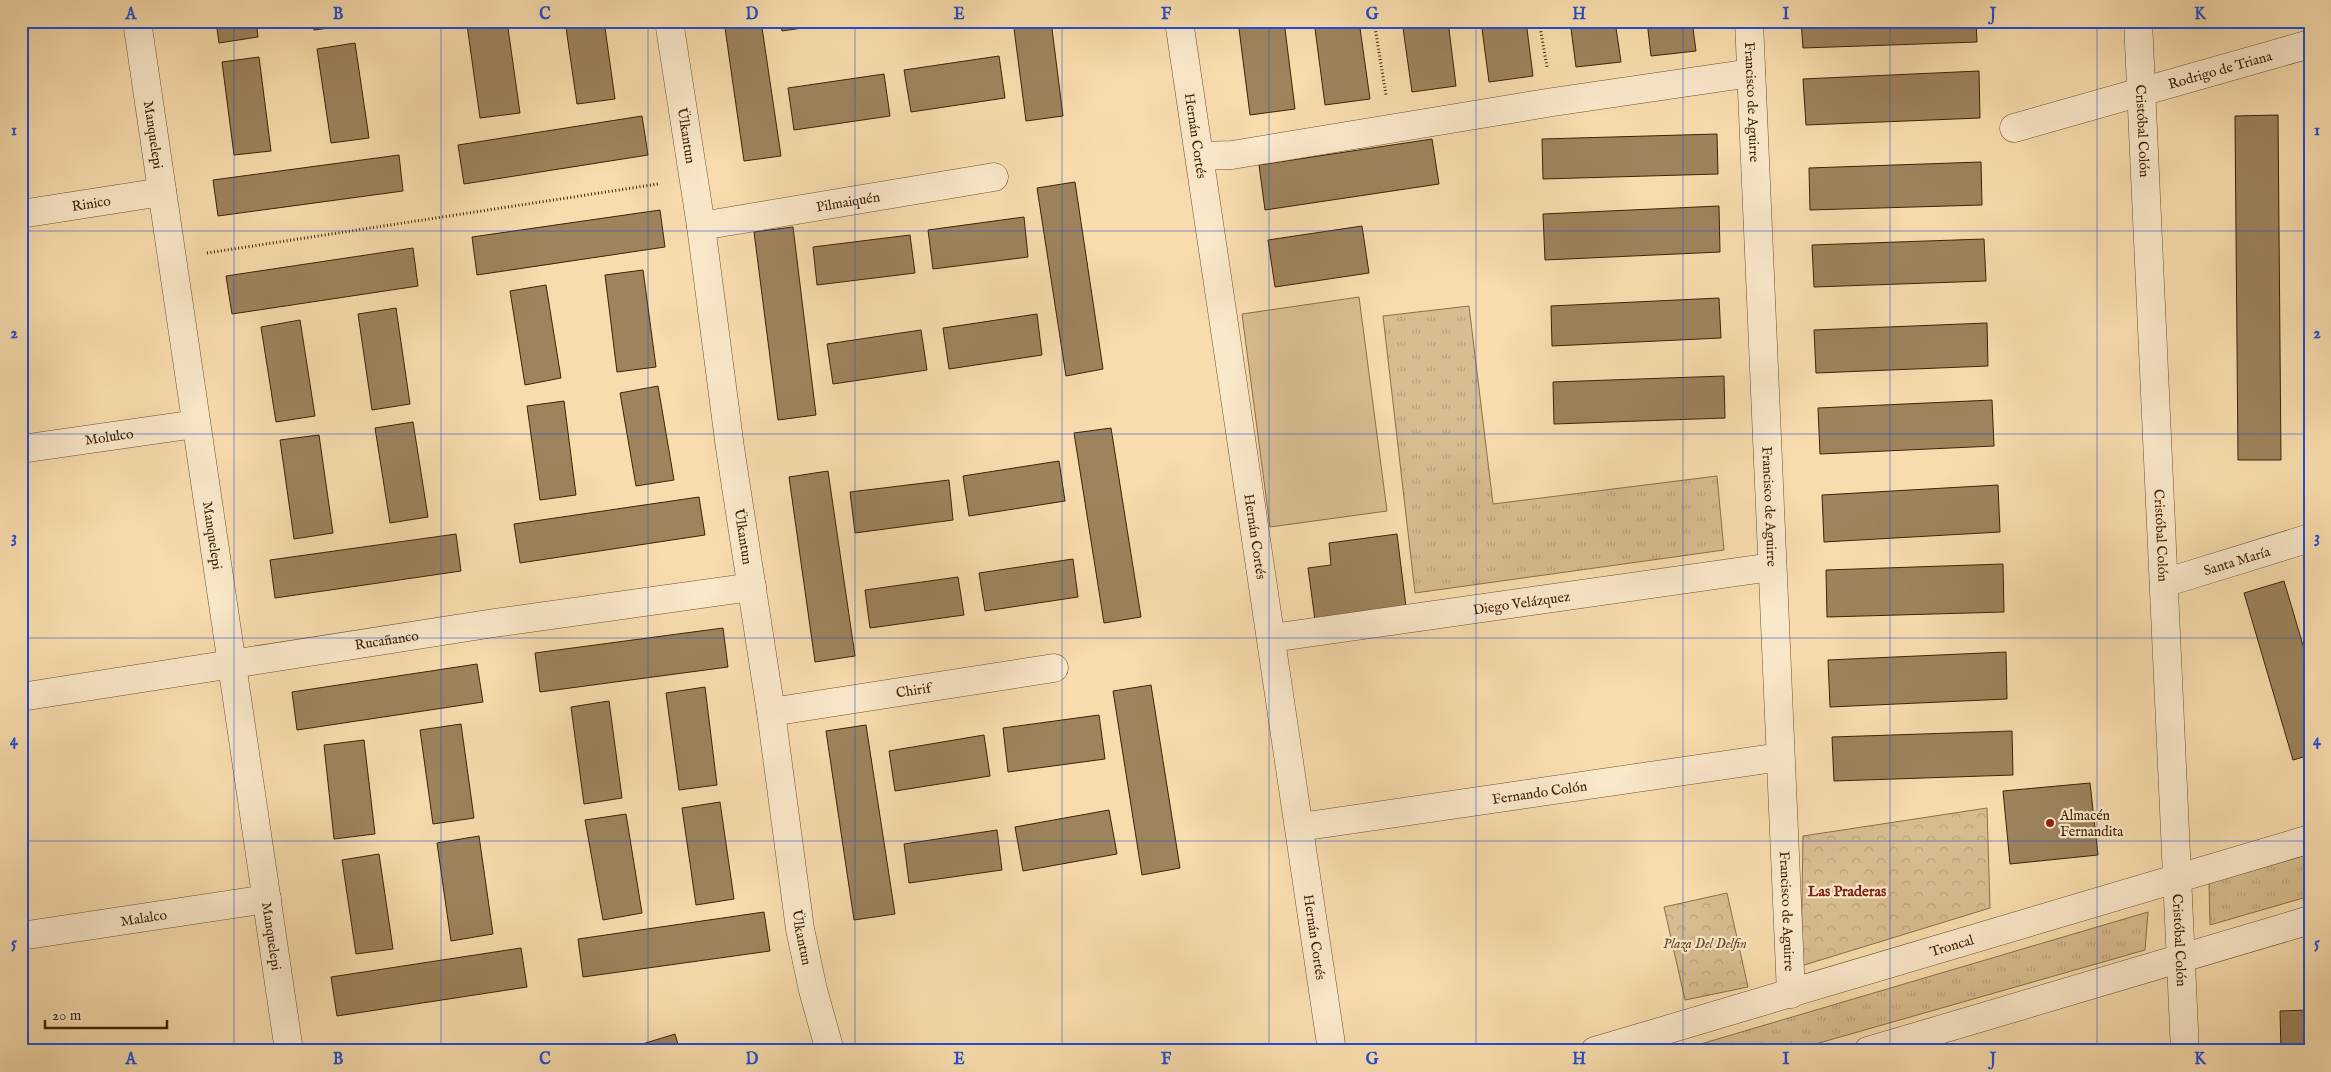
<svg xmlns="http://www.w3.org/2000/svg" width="2331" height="1072" viewBox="0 0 2331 1072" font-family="'IM FELL English',serif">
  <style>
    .grass { fill: url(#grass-tufts); stroke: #8a704a }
    .forest { fill: url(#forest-crowns); stroke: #8a704a }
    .garden { fill: #d8bd90; stroke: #8a704a }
    .building { fill: #9e835c; stroke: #3d2305 }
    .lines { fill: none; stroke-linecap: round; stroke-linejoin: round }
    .street-casing { stroke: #6c512f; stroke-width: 29 }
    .path { stroke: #3d2305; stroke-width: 3; stroke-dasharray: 1 2.5; stroke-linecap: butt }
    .street { stroke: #fae8ca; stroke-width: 28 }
    .grid { fill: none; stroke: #1d4ed8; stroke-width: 1; stroke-opacity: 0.55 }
    .poi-dot { fill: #8f2418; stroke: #fae8ca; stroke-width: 2 }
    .labels { text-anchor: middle; stroke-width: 4.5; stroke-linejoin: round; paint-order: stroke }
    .street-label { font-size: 14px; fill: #3d2305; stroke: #fae8ca }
    .poi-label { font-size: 14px; fill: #3d2305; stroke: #fae8ca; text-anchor: start }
    .park-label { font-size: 14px; font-style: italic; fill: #644a28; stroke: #fae8ca }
    .neighbourhood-label { font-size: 15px; font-weight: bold; fill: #7a1f14; stroke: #fae8ca }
    .neatline { fill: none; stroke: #1d4ed8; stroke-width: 2 }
    .grid-label { font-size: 16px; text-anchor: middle; font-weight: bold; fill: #1d4ed8 }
  </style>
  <defs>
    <pattern id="grass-tufts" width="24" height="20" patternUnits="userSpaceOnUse" patternTransform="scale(1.25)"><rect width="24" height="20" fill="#d8bd90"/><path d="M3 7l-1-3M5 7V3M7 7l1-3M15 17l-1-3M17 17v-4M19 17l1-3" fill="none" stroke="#baa27b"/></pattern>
    <pattern id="forest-crowns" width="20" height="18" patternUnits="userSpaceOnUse" patternTransform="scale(1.25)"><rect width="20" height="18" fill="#d8bd90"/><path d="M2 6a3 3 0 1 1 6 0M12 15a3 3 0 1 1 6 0" fill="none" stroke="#baa27b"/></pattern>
  </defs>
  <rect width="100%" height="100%" fill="#f8dcad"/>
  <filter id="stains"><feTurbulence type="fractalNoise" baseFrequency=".004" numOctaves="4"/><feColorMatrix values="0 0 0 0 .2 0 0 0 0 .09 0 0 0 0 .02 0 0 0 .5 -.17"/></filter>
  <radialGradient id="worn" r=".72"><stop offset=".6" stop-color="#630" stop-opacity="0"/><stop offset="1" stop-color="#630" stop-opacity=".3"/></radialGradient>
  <path class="grass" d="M1469,306L1493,504L1717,476L1724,550L1415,593L1383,316Z
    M2310,854V896L2210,925L2209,883Z
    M2148,912L2145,950L1791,1051H1677Z"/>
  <path class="forest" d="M1987,808L1990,908L1801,966L1803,836Z
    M1727,893L1748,987L1685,1000L1664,907Z"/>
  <path class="garden" d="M1359,297L1387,511L1270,527L1242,314Z"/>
  <path class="building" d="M216,21H256L258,37L219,43Z
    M312,21H352V25L314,30Z
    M492,21H507L520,113L480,118L467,25Z
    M565,21H604L615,99L577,104Z
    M724,21H761L781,156L744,161Z
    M780,21H850L782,31Z
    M1013,21H1051L1063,116L1026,121Z
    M1238,21H1284L1295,109L1250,115Z
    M1314,21H1359L1370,99L1325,105Z
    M1402,21H1448L1456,86L1412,92Z
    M1481,21H1526L1533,76L1489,82Z
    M1570,21H1615L1621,62L1576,67Z
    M1647,21H1692L1696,51L1651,56Z
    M1801,21H1976L1977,42L1803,48Z
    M355,43L369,138L331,143L317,49Z
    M999,56L1005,98L911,112L904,70Z
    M259,57L271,151L234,155L222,62Z
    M1979,71L1980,118L1806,125L1803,79Z
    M884,74L890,116L794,130L788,88Z
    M2278,115L2281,460H2238L2235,116Z
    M642,116L648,155L464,184L458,145Z
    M1717,134L1718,174L1543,179L1542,139Z
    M1432,139L1439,184L1265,210L1259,165Z
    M399,155L403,191L218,216L213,180Z
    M1981,162L1982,205L1810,210L1809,168Z
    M1075,182L1103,369L1066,376L1037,188Z
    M1719,206L1720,252L1545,260L1543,214Z
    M660,210L665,247L477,275L472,237Z
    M1024,217L1028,257L933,269L928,230Z
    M1362,226L1369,273L1275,287L1268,240Z
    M793,227L816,415L778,420L754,232Z
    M910,235L915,273L817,285L813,247Z
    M1984,239L1986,281L1814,287L1812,245Z
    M413,248L418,286L232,314L226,276Z
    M643,270L656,367L617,372L605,275Z
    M546,285L561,378L525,385L510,291Z
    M1719,298L1721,338L1552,346L1551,306Z
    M396,308L410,404L372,410L358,314Z
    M1037,314L1042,355L949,369L943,328Z
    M300,320L315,416L276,422L261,327Z
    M1987,323L1988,366L1816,373L1814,330Z
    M921,330L927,370L833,384L827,344Z
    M1724,376L1725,418L1554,424L1553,382Z
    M658,386L674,480L636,486L620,393Z
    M1992,400L1994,446L1820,454L1818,408Z
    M564,401L576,495L540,500L527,406Z
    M413,422L428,517L390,523L375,428Z
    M1111,428L1141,617L1104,623L1074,433Z
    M319,435L333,533L294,539L280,440Z
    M1059,461L1065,501L969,516L963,476Z
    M828,471L855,656L815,662L789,477Z
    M949,480L953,520L855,533L850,492Z
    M1998,485L2000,532L1824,542L1822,495Z
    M699,497L705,535L520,563L514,524Z
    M456,534L461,571L275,598L270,560Z
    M1397,534L1406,607L1315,620L1308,568L1331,565L1329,543Z
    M1073,559L1078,597L985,611L979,573Z
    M2003,564L2004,612L1827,617L1826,570Z
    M958,577L964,615L870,628L865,590Z
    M2284,581L2310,669V755L2293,760L2244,593Z
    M723,628L728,667L540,692L535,653Z
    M2006,652L2007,699L1830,707L1828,660Z
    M477,664L483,702L297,730L292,692Z
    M1151,685L1180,868L1142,875L1113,691Z
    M705,687L717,785L679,790L666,693Z
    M609,701L622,798L584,804L571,707Z
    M1099,715L1105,759L1008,772L1003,728Z
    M461,724L474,818L433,824L420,730Z
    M866,725L895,914L854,920L826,731Z
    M2012,731L2013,775L1834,781L1832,737Z
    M984,735L990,776L895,791L889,751Z
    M364,740L375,834L334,839L324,745Z
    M2090,783L2098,855L2010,864L2003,791Z
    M720,802L734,899L696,905L682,808Z
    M1109,810L1117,854L1023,871L1015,827Z
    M626,814L642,913L603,920L585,820Z
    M997,830L1002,870L909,883L904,844Z
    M479,836L493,934L451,941L437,843Z
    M379,854L393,949L356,954L342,860Z
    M764,912L770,951L583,977L578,939Z
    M521,948L527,987L337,1016L331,977Z
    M2310,1010V1051H2281L2280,1011Z
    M675,1034L680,1051H641L639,1045Z"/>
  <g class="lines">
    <defs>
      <g id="street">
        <path id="s1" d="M137,21L289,1051"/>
        <path id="s2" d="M669,21L701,226L730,448L771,712L800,929L813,990L830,1051"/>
        <path id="s3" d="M1179,21L1332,1051"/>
        <path id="s4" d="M1749,21L1791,994"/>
        <path id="s5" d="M2138,21L2185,1051"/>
        <path id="s6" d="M2014,128L2310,44"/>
        <path d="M1200,156L1232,155L1553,102L1751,73"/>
        <path id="s7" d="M21,214L162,192"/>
        <path id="s8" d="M701,226L994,177"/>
        <path id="s9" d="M21,449L196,424"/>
        <path id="s10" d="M2164,583L2310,538"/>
        <path id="s11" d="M1272,638L1772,567"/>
        <path id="s12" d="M21,697L494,623L752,587"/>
        <path id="s13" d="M771,712L1054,668"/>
        <path id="s14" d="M1300,827L1780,757"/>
        <path id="s15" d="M21,936L267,899"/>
        <path id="s16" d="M1595,1051L2310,839"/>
        <path d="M1868,1051L2310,920"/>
      </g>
    </defs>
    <use href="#street" class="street-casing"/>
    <path class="path" d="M1374,21L1386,95
      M1539,21L1547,67
      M207,253L658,184"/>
    <use href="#street" class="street"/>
  </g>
  <path class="grid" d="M234,21V1051M441,21V1051M648,21V1051M855,21V1051M1062,21V1051M1269,21V1051M1476,21V1051M1683,21V1051M1890,21V1051M2097,21V1051M21,231H2310M21,434H2310M21,638H2310M21,841H2310"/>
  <circle class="poi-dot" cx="2050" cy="823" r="5"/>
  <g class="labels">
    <g class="street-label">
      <text dy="5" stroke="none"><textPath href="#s6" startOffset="214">Rodrigo de Triana</textPath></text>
      <text dy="5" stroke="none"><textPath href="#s4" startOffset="81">Francisco de Aguirre</textPath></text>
      <text dy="5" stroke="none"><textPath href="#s5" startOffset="110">Cristóbal Colón</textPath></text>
      <text dy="5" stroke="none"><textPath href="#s1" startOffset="115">Manquelepi</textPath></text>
      <text dy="5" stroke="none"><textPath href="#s3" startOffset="116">Hernán Cortés</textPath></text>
      <text dy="5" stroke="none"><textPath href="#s2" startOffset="116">Ülkantun</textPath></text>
      <text dy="5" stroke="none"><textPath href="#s8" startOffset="149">Pilmaiquén</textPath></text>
      <text dy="5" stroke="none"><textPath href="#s7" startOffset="71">Rinico</textPath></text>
      <text dy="5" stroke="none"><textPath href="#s9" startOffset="89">Molulco</textPath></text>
      <text dy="5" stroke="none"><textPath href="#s4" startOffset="486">Francisco de Aguirre</textPath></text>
      <text dy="5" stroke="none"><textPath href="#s1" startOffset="520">Manquelepi</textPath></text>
      <text dy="5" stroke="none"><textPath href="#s3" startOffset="521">Hernán Cortés</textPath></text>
      <text dy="5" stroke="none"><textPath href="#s5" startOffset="515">Cristóbal Colón</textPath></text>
      <text dy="5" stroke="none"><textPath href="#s2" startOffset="521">Ülkantun</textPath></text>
      <text dy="5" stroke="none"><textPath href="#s10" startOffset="76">Santa María</textPath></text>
      <text dy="5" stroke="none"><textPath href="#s11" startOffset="252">Diego Velázquez</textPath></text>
      <text dy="5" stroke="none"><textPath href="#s12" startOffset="370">Rucañanco</textPath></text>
      <text dy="5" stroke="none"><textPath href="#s13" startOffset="144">Chirif</textPath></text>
      <text dy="5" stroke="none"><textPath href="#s14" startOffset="242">Fernando Colón</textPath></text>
      <text dy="5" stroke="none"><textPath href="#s4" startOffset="891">Francisco de Aguirre</textPath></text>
      <text dy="5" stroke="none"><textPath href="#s15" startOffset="124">Malalco</textPath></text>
      <text dy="5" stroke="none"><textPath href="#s1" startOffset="925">Manquelepi</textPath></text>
      <text dy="5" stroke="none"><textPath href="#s3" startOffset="926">Hernán Cortés</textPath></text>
      <text dy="5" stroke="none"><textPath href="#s2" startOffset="926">Ülkantun</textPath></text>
      <text dy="5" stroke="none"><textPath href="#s5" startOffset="920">Cristóbal Colón</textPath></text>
      <text dy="5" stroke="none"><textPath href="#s16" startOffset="372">Troncal</textPath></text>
    </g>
    <g class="poi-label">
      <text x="2060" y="820">Almacén<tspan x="2060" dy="16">Fernandita</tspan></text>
    </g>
    <g class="park-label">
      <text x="1705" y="948">Plaza Del Delfin</text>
    </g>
    <g class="neighbourhood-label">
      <text x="1847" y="896">Las Praderas</text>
    </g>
  </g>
  <rect width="2331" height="1072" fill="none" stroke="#f8dcad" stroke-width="55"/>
  <path d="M45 1020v8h122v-8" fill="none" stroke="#3d2305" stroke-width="2.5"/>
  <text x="52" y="1020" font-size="15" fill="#3d2305" stroke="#fae8ca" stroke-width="4" paint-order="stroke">20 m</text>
  <rect x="28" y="28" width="2276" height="1016" class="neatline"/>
  <g class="grid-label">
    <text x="131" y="19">A</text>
    <text x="338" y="19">B</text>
    <text x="545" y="19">C</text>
    <text x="752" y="19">D</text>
    <text x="959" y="19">E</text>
    <text x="1166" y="19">F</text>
    <text x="1372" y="19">G</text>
    <text x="1579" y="19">H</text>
    <text x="1786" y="19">I</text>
    <text x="1993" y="19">J</text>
    <text x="2200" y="19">K</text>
    <text x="14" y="135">1</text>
    <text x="2317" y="135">1</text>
    <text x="14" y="338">2</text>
    <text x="2317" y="338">2</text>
    <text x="14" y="542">3</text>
    <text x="2317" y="542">3</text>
    <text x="14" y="745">4</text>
    <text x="2317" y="745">4</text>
    <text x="14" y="948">5</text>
    <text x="2317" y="948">5</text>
    <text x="131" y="1064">A</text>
    <text x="338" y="1064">B</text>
    <text x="545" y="1064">C</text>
    <text x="752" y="1064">D</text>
    <text x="959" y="1064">E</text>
    <text x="1166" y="1064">F</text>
    <text x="1372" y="1064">G</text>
    <text x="1579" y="1064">H</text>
    <text x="1786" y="1064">I</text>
    <text x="1993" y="1064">J</text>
    <text x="2200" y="1064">K</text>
  </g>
  <rect width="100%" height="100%" filter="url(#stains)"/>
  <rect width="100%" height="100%" fill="url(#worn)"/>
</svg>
